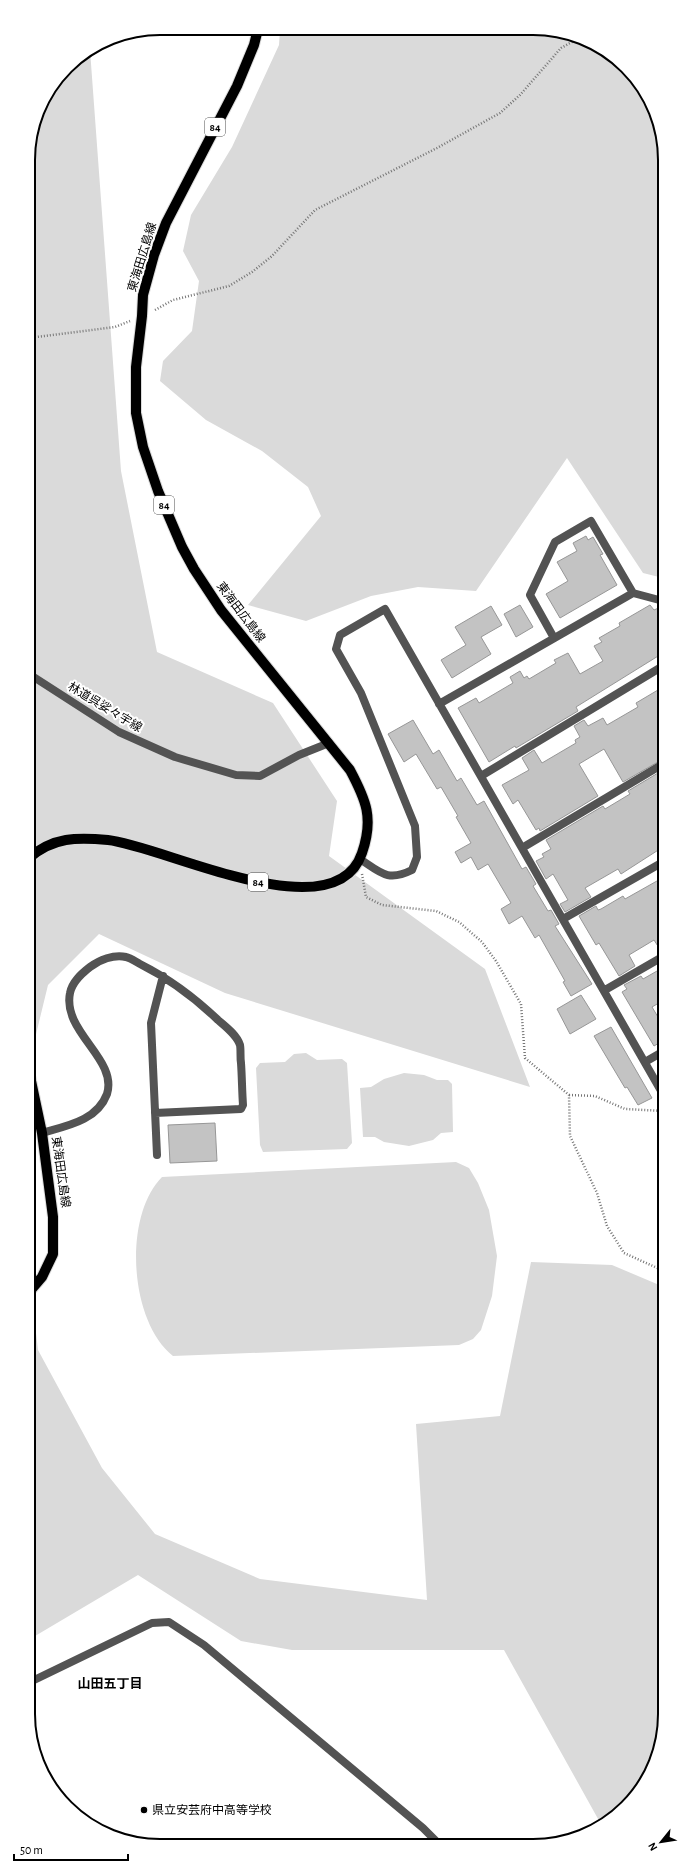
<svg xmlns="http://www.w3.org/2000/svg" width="693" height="1874" viewBox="0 0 693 1874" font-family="'Alegreya Sans','Noto Sans JP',sans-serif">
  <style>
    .green { fill: #dadada }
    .building { fill: #c3c3c3; stroke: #979797 }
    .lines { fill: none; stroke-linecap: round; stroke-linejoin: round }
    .primary-casing { stroke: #dbdbdb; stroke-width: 12 }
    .path { stroke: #757575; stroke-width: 2.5; stroke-dasharray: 1 2; stroke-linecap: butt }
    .service { stroke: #535353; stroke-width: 8 }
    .minor { stroke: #535353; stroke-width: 8 }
    .primary { stroke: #000; stroke-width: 10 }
    .poi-dot { fill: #000; stroke: #fff; stroke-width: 1.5 }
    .labels { text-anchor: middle; stroke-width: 4; stroke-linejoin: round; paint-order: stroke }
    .shield { fill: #fff; stroke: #4c4c4c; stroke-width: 1 }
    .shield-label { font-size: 11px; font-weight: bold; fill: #000 }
    .street-label { font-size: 12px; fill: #000; stroke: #fff }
    .poi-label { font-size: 12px; fill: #000; stroke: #fff; text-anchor: start }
    .neighbourhood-label { font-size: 13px; font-weight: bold; fill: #000; stroke: #fff }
    .rim { fill: none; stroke: #000; stroke-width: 2 }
  </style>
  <rect width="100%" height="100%" fill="#fff"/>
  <path class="green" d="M280,29L559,31L599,46L627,67L647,94L662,134L663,578L643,573L567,458L476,591L418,587L371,596L306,621L248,605L321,516L308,487L262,451L206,420L160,381L163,361L192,331L199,281L183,251L191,215L232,147L279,45Z
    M90,50L121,471L157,652L273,703L337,801L329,856L485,969L530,1087L225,993L99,934L48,985L30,1059L28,151L42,101L73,61Z
    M306,1053L317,1060L342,1059L347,1063L352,1143L347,1149L263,1152L260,1145L256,1068L260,1063L285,1062L294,1054Z
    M404,1073L424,1075L437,1080H448L452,1084L453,1132L441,1133L433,1140L409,1146L384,1142L375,1137H363L360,1088L371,1087L384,1079Z
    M456,1162L469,1168L478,1183L489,1210L497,1256L492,1296L481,1330L473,1339L459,1345L173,1356C129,1321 123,1216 162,1177Z
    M531,1262L612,1265L664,1287L665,1723L652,1769L632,1801L602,1826L504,1650H292L241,1641L138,1575L30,1639V1282L38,1350L102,1468L155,1534L260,1579L427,1600L416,1424L500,1416Z"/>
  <path class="building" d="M586,536L588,540L593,537L603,554L600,555L617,585L560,618L546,594L568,581L557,562L577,551L573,543Z
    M520,605L533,627L516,637L504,614Z
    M650,605L654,610L663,606V653L576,707L578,711L516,748L515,746L489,762L458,708L476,698L479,703L513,683L510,677L520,671L524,678L527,676L529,679L556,663L554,660L568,653L580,674L603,661L594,646L602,642L599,638L620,626L619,623Z
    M491,606L502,625L481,637L491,654L452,678L441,660L466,645L455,627Z
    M663,687V759L623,782L604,749L579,764L598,796L540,831L539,828L536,830L518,800L513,804L502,785L529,770L522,758L534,750L542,763L576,743L575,740L580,737L574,726L584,720L588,726L603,718L607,725L638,707L636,703Z
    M413,720L433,754L439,750L457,781L461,778L477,805L484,801L522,869L526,867L536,884L533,886L548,911L551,910L559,924L555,926L592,984L571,996L563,982L565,981L539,935L535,938L522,916L509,924L501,909L511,903L488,864L478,870L471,857L461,863L455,852L471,843L456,817L458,816L441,787L437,789L416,754L404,762L388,734Z
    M663,770V847L621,874L618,869L585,888L591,897L565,912L560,904L568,900L553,874L546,879L536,861L544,857L542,854L551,849L546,840L603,806L605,809L630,794L628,791Z
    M664,877V951H661L654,940L629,955L635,966L619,976L599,943L596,945L579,916L596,906L598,910L601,909L623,896L625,899Z
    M664,967V1000L652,1007L664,1027V1040L654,1046L622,992L627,989L624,985L641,976L643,979Z
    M581,995L596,1019L570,1034L557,1009Z
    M611,1027L652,1098L638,1105L627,1087L625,1088L594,1036Z
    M215,1123L217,1161L170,1163L168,1125Z"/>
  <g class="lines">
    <defs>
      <path id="primary" d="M29,858C53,837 77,837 108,840C164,846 335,934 362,853C374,818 366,800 350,770L221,610L194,569L182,547L158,491L143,447L136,413V367L142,316L143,295L154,255L166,223L237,86L254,45L258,29
        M30,1076L42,1133L53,1217V1254L42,1277L30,1291"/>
    </defs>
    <use href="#primary" class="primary-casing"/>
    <path class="path" d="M155,310L173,300L229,286L252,272L272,256L315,210L437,148L500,113L520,95L561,48L579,38
      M29,338L115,327L130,321
      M362,874L366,897L382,905L436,911L459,922L482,942L496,961L521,1004L525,1058L569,1095L570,1136L597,1193L607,1226L624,1253L664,1271
      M569,1095L595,1096L625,1109L664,1111"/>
    <path class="service" d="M42,1133C66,1126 97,1121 107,1094C118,1059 62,1032 70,993C72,982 81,974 90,967C99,960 114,954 126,957C131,958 136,962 140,964C168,978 195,998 218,1020C225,1026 237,1035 240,1045C241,1050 240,1057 241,1063C242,1077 242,1091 243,1105L241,1109L155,1113
      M157,1155L151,1023L163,976"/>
    <path class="minor" d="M554,638L530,595L555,542L591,521L633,593
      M29,674L119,732L175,757L236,775L260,776L299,755L329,743
      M439,704L633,593L663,601
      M481,776L663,666
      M522,848L663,764
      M360,859C381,873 388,882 412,870L417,857L415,826L361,693L336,649L340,635L385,609L664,1096
      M563,919L663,862
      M605,990L664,956
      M645,1062L664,1051
      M30,1682L152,1623L169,1622L204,1645L423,1828L438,1843"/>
    <use href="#primary" class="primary"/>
  </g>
  <circle class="poi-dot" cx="144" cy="1810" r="4"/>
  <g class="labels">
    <g class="shield">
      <rect x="205" y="118" width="20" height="18" rx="3"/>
      <rect x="154" y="496" width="20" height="18" rx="3"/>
      <rect x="248" y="873" width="20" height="18" rx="3"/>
    </g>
    <g class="shield-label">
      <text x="215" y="131">84</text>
      <text x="164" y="509">84</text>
      <text x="258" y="886">84</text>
    </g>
    <g class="street-label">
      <text transform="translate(142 257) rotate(-73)" y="4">東海田広島線</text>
      <text transform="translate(241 612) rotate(53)" y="4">東海田広島線</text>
      <text transform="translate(105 707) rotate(31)" y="4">林道呉娑々宇線</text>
      <text transform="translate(61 1172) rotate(82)" y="4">東海田広島線</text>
    </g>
    <g class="poi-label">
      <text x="152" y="1814">県立安芸府中高等学校</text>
    </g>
    <g class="neighbourhood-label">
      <text x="110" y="1688">山田五丁目</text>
    </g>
  </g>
  <path d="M0 0H693V1874H0ZM160 35H533A125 125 0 0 1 658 160V1714A125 125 0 0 1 533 1839H160A125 125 0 0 1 35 1714V160A125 125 0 0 1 160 35Z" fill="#fff" fill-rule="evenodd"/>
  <path class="rim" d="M160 35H533A125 125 0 0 1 658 160V1714A125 125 0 0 1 533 1839H160A125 125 0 0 1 35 1714V160A125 125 0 0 1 160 35Z"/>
  <g transform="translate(661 1842) rotate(240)" stroke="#ffffff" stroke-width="3" paint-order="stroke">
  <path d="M0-3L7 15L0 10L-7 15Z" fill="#000000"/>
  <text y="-6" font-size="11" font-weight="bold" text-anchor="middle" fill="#000000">N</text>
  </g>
  <path d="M14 1854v6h114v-6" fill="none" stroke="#000000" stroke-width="2"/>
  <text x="20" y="1854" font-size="12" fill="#000000" stroke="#ffffff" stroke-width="3" paint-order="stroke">50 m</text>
</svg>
